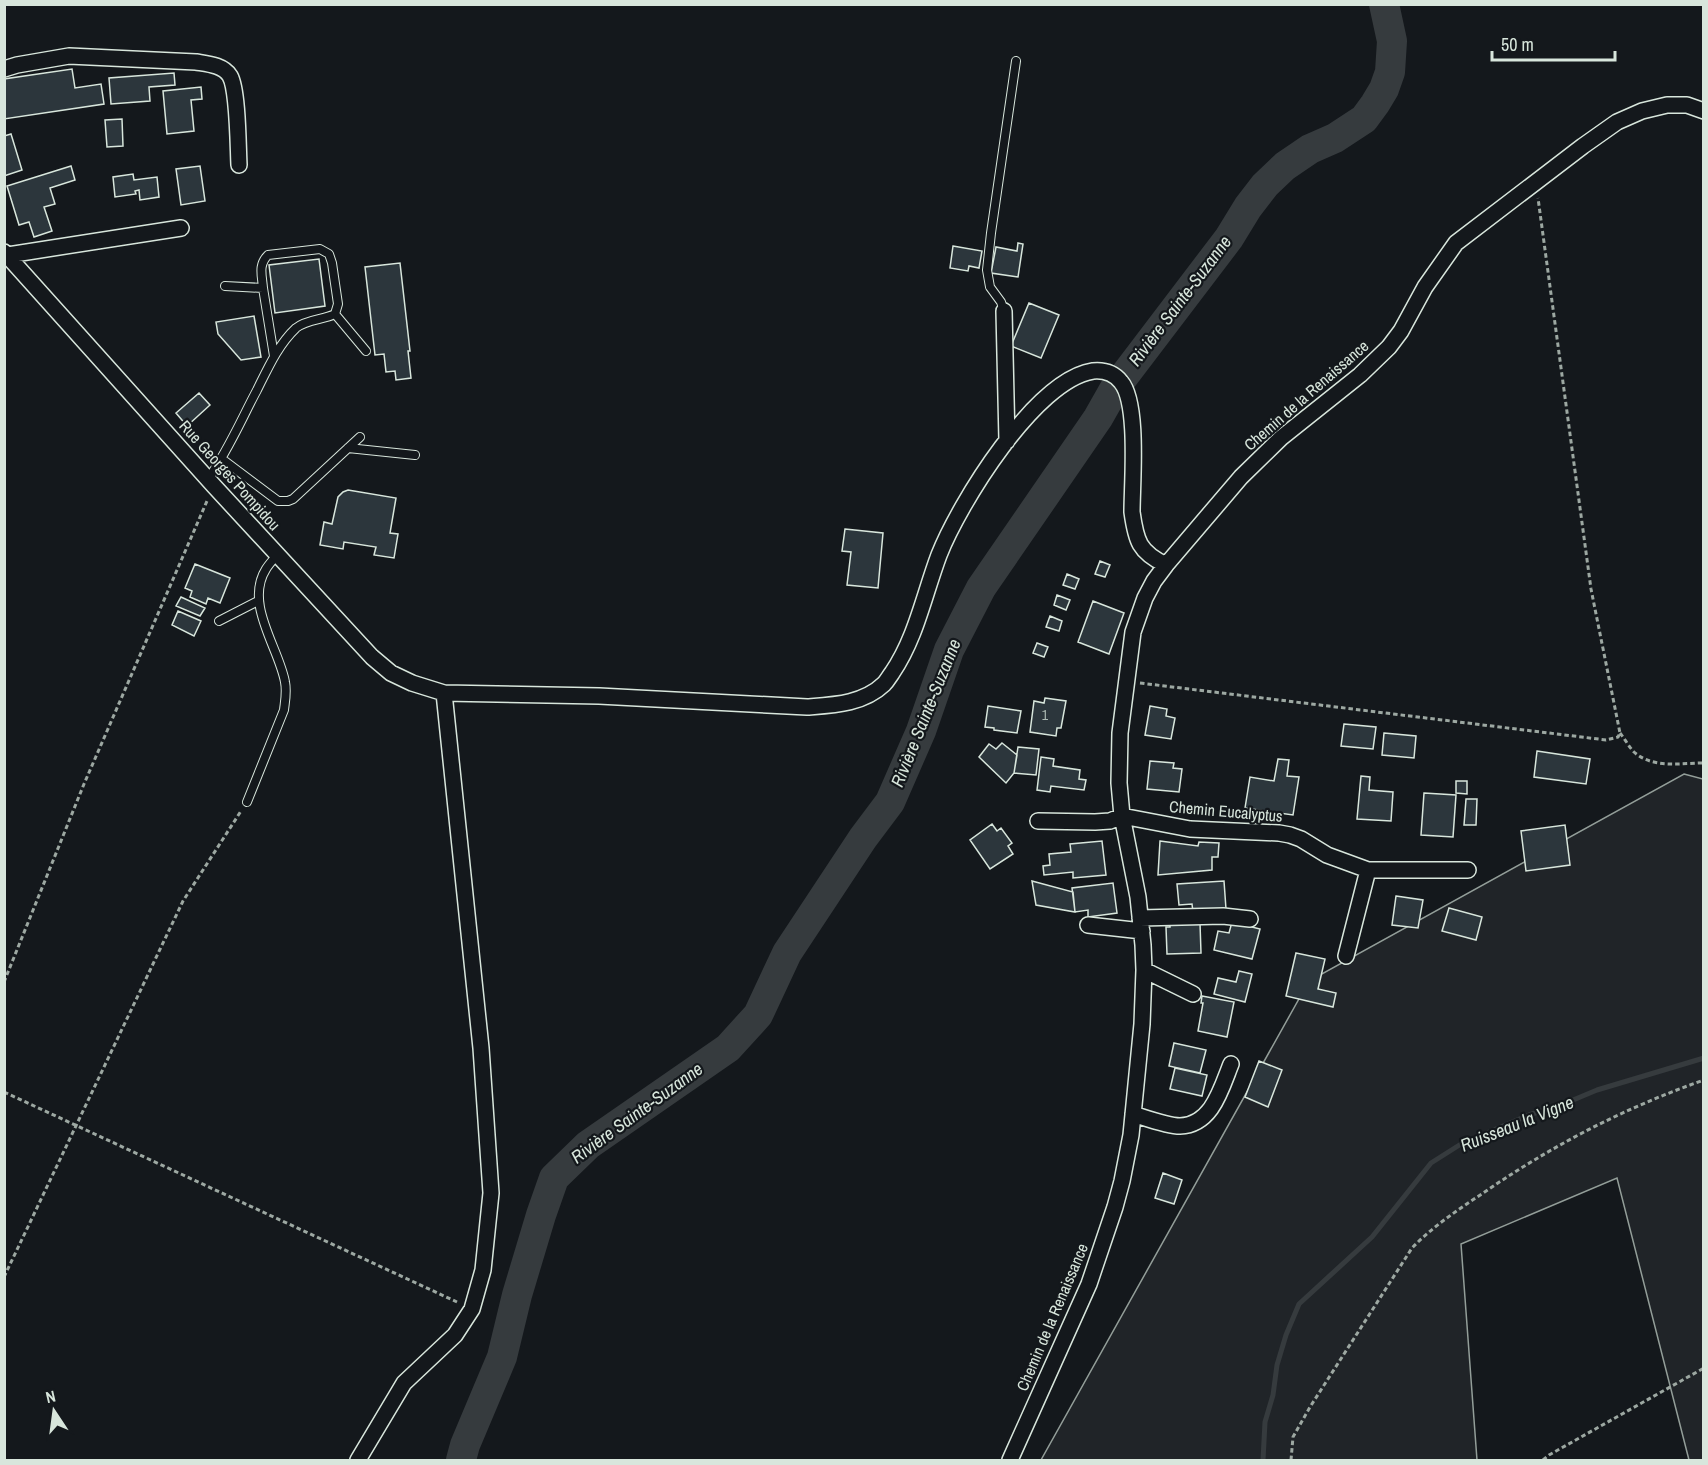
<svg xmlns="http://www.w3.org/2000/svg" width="1708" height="1465" viewBox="0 0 1708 1465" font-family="'Archivo Narrow',sans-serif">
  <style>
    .green { fill: #202428; stroke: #939e99; stroke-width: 1.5 }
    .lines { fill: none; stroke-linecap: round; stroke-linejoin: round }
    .stream { stroke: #363b3e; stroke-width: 5 }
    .river { stroke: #363b3e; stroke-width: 30 }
    .building { fill: #2c363c; stroke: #d8e6dc; stroke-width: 1.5 }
    .lane-casing { stroke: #d8e6dc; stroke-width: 10 }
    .street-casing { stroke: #d8e6dc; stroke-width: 18 }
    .path { stroke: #9da8a2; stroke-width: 3; stroke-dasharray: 4.5 3; stroke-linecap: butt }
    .lane { stroke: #14181c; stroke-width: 8 }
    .street { stroke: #14181c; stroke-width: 15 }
    .labels { text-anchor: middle; stroke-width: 4.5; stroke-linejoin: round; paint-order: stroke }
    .number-label { font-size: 14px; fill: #adbab4 }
    .street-label { font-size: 16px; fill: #d8e6dc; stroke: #14181c }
    .water-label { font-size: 18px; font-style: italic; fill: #d8e6dc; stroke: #14181c }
  </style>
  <rect width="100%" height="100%" fill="#14181c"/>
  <path class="green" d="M1684,774L1703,779V1460H1689L1617,1178L1461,1244L1477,1460H1041L1309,981Z"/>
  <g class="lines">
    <path class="stream" d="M1263,1460L1265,1422L1273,1395L1277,1365L1286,1335L1299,1304L1372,1237L1431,1163L1461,1144L1529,1115L1566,1103L1597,1090L1704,1058"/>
    <path class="river" d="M461,1460L465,1445L502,1357L517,1295L541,1215L554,1178L588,1145L728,1048L758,1015L787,953L863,838L890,802L921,731L949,650L981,588L1098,418L1115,388L1229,238L1248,207L1265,185L1285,166L1310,149L1335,138L1364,119L1375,104L1384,89L1390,72L1392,41L1384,4"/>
  </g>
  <path class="building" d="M72,69L75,88L101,84L104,104L4,119V79Z
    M174,73L175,85L149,87L150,101L111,104L109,78Z
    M201,87L202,99L191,100L194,131L167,134L163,91Z
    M122,119L123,146L107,147L105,120Z
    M11,134L22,170L4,176V136Z
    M71,166L75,180L50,188L55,204L44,207L52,231L34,237L29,222L19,225L7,186Z
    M200,166L205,201L181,205L176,169Z
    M133,174L134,180L157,177L159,197L140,200L139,190L135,191L136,194L115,197L113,177Z
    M1018,243L1023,244L1018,277L991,273L996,247L1017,251Z
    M953,246L982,251L979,268L969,266L968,271L950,268Z
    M319,259L325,306L275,313L269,265Z
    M400,263L410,351H408L411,378L396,380L395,371L386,372L384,354L375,355L365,267Z
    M1029,303L1059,315L1041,358L1011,346Z
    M254,316L261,357L241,360L218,334L216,322Z
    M199,393L210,405L187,426L176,413Z
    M348,490L396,498L390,533L398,534L394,558L374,555L376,547L344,542L343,549L320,545L324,522L332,524L338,497L343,492Z
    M845,529L883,533L878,588L847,585L851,552L842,551Z
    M1100,561L1110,565L1105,577L1095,574Z
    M195,564L230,578L220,603L208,598L206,604L190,597L192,591L185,588Z
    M1067,574L1079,579L1075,589L1063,585Z
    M1057,595L1070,600L1066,610L1054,605Z
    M181,597L205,608L200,616L176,606Z
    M1093,601L1124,613L1109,654L1078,642Z
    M178,611L201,621L194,636L172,625Z
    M1050,616L1062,621L1059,631L1046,627Z
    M1037,643L1048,647L1044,657L1033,653Z
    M1045,698L1066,701L1061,728H1057L1056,736L1030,732L1034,701L1044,703Z
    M988,706L1021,711L1017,733L994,730V728L985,727Z
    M1150,706L1167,709L1166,716L1175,718L1171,739L1145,735Z
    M1344,724L1376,727L1373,749L1341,746Z
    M1384,733L1416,736L1414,758L1382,755Z
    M1002,743L1017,755L1014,773L1006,783L979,757L989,744L996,749Z
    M1018,747L1039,749L1036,775L1014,773Z
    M1537,751L1590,759L1586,784L1534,777Z
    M1041,757L1054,759L1053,766L1080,770L1079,779L1086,780L1084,790L1051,786L1050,792L1037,790Z
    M1278,759L1289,760L1287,776L1299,777L1293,815L1245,808L1250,777L1274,781Z
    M1150,761L1174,763L1173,768L1182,769L1179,792L1147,789Z
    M1361,776L1370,777L1369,790L1393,792L1391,821L1357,819Z
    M1456,781H1467V794L1456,793Z
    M1424,793L1456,795L1453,837L1421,835Z
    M1466,799H1477L1476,825H1464Z
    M992,824L997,831L1001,828L1012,843L1008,846L1013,854L990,869L970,840Z
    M1565,825L1570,865L1526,871L1521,831Z
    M1102,841L1106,875L1073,878V872L1044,875L1043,866L1050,865L1049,854L1071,852L1070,844Z
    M1160,841L1198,846L1199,842L1219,843L1218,857H1212V870L1158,875Z
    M1032,881L1073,892L1075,912L1036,905Z
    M1224,881L1226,909L1193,912L1192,904L1179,905L1177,884Z
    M1113,883L1117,913L1088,917V910L1075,912L1072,888Z
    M1396,896L1423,900L1418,928L1392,925Z
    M1449,908L1482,917L1476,940L1442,931Z
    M1232,922L1260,929L1252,959L1214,950L1218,931L1229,933Z
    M1200,923L1201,953L1167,954L1166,927H1170V925Z
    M1296,953L1325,959L1318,989L1336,993L1333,1007L1286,996Z
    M1239,971L1252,974L1245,1002L1214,994L1218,978L1236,982Z
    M1202,996L1234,1002L1227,1037L1198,1031L1203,1003H1201Z
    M1174,1043L1206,1050L1200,1073L1169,1066Z
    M1259,1061L1282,1070L1268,1107L1245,1097Z
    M1175,1068L1207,1075L1202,1096L1170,1089Z
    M1163,1173L1182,1180L1174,1204L1155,1198Z"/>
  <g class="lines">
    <defs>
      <path id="lane" d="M225,286L263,288L274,356
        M1004,311L1001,302L990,287L987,270L991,233L1016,61
        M335,314L366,351
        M348,448L415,455
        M222,459L278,501H288L293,499L360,437
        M208,479C228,451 241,420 257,390C268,368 278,345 296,328C307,319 323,320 335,314L338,304L332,263L329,254L320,249L268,255C258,265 262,275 263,288
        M219,621L258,601
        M247,802L284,710C285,701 287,692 285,682C279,648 244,604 266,569C269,564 274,559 277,555"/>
      <path id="street" d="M4,69L17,65L69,56L196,62C208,64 223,65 230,76C238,90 238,146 239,165
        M4,252L214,486L372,657L391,673L412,683L444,693L599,696L807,707C834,705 863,704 884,684C887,681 889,677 892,673C916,638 924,595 939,555C959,504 1035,380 1093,371C1104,370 1114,373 1121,382C1139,403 1132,483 1132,512C1136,541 1139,552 1166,565
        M8,255L181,228
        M1004,311L1007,441
        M1038,821L1095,822L1110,821L1122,816L1190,829L1279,833L1290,835L1301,839L1327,855L1368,870H1468
        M1140,918L1223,916L1250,919
        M1088,925L1142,931
        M1346,956L1368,870
        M1144,970L1193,994
        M1133,1114C1146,1118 1167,1126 1180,1126C1212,1125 1221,1089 1231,1064
        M358,1460L404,1383L455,1335L472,1309L483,1270L491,1193L481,1048L444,693
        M1010,1460L1089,1284L1115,1207L1122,1181L1131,1135L1142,1024L1144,970L1143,945L1138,897L1122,816L1119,783L1120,733L1133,632L1145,598L1154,581L1166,565L1241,477L1281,438L1360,375L1389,347L1401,331L1425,287L1456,243L1583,146L1617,122L1642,111L1667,105H1687L1704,111"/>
    </defs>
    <use href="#lane" class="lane-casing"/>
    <use href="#street" class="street-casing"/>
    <path class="path" d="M1140,683L1606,740L1618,737L1620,733L1591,589L1538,198
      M1620,733C1625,739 1629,747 1634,752C1653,769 1681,763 1704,763
      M4,982L84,784L207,501
      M4,1092L457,1302
      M4,1277L183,901L241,811
      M1291,1460L1293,1437L1310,1407L1412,1248C1435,1224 1464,1206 1492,1187C1559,1142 1627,1107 1704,1080
      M1543,1460L1549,1455L1704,1368"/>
    <use href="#lane" class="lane"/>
    <use href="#street" class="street"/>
  </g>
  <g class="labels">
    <g class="number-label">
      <text x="1045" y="720">1</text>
    </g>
    <g class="street-label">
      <text transform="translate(1306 395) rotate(-41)" y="6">Chemin de la Renaissance</text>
      <text transform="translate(230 475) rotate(48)" y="6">Rue Georges Pompidou</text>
      <text transform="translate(1226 811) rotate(5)" y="6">Chemin Eucalyptus</text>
      <text transform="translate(1052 1317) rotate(-67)" y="6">Chemin de la Renaissance</text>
    </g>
    <g class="water-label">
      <text transform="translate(1180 301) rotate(-53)" y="6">Rivière Sainte-Suzanne</text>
      <text transform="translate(926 713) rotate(-68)" y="6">Rivière Sainte-Suzanne</text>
      <text transform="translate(637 1113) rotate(-36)" y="6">Rivière Sainte-Suzanne</text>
      <text transform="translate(1517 1124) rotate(-22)" y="6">Ruisseau la Vigne</text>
    </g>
  </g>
  <rect width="1708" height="1465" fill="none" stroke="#d8e6dc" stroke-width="12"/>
  <g transform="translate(54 1411) rotate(347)" stroke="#14181c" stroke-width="4.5" paint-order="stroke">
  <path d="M0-4.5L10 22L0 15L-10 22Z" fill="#d8e6dc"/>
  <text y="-9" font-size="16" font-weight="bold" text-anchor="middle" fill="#d8e6dc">N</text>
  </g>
  <path d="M1492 51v9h123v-9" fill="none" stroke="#d8e6dc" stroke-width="3"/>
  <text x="1501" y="51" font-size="18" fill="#d8e6dc" stroke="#14181c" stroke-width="4.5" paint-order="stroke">50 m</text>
</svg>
